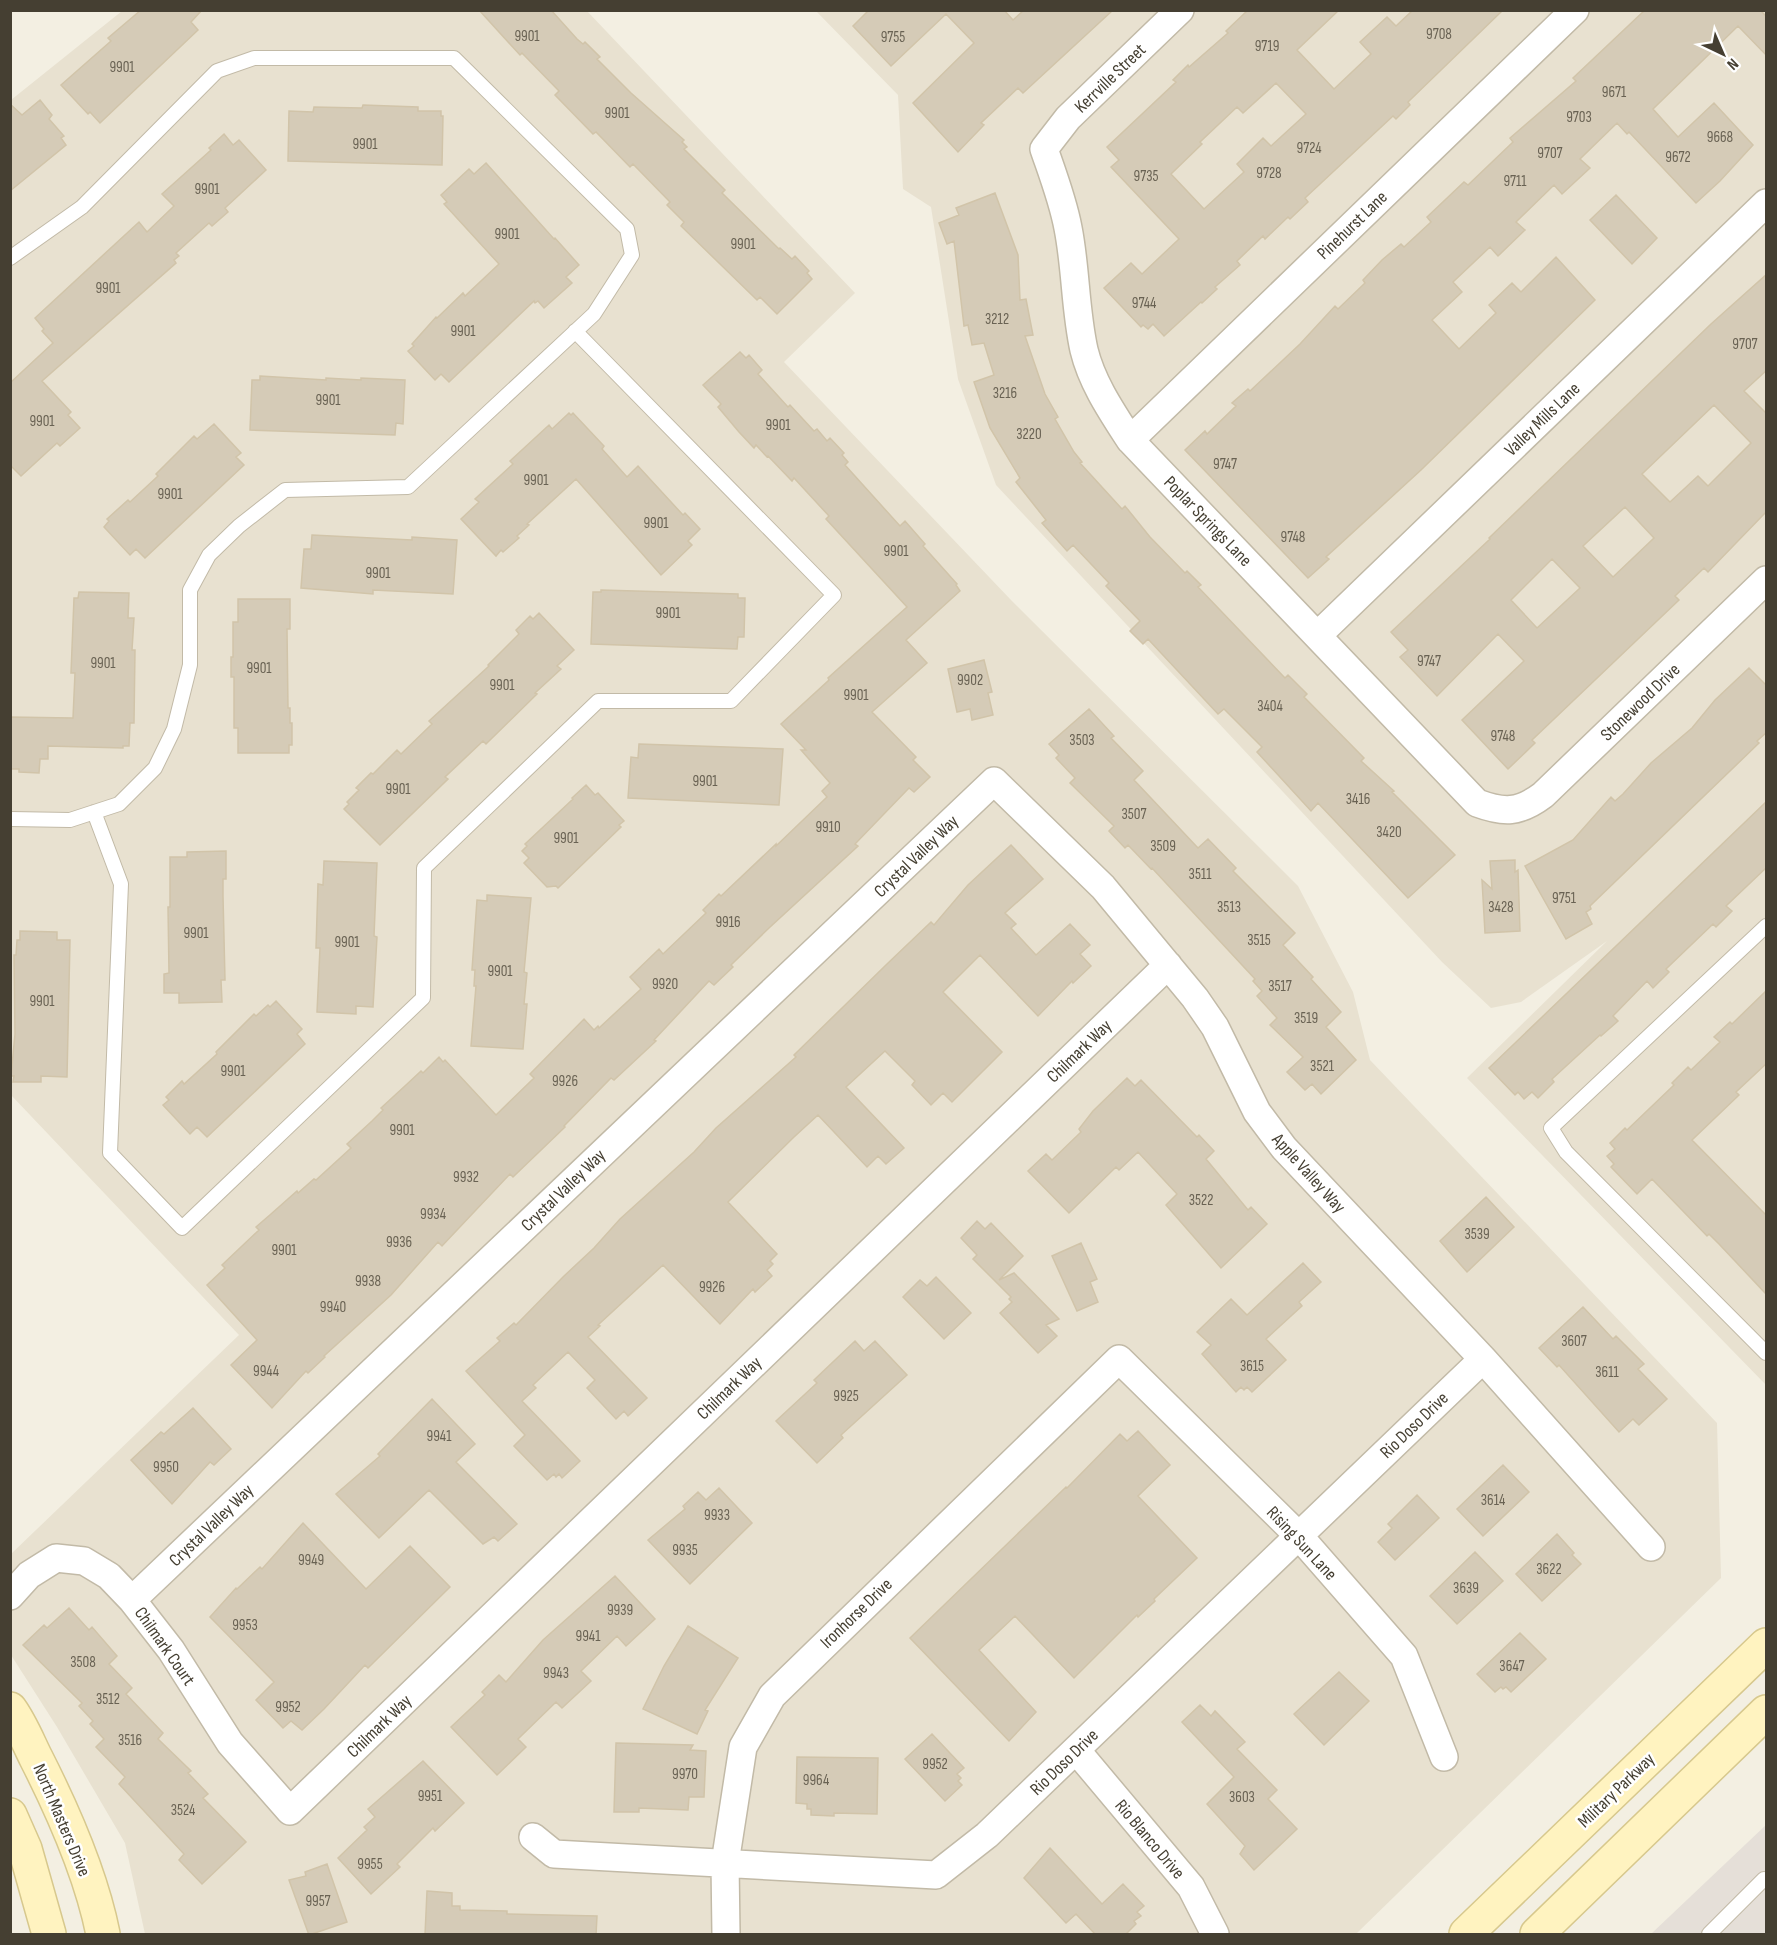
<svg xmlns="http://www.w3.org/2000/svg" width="1777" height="1945" viewBox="0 0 1777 1945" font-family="'Sofia Sans Condensed',sans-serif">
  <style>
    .residential { fill: #e8e1d0 }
    .industrial { fill: #e5dfd8 }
    .building { fill: #d5cbb7; stroke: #d1c4a9; stroke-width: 1.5; fill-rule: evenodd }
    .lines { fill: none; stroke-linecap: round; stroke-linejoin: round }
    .lane-casing { stroke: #c2baa7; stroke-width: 16 }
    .street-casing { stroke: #c2baa7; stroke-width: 30 }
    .secondary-casing { stroke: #d7c88d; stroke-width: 36 }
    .lane { stroke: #fff; stroke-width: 14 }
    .street { stroke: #fff; stroke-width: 27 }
    .secondary { stroke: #fff3c0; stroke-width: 33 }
    .labels { text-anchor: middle; stroke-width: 5; stroke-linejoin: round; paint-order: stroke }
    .number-label { font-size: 15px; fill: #696253 }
    .street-label { font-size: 18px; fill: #453f32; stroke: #fff }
  </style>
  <rect width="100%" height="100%" fill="#f3efe2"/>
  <path class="residential" d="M122,11H587L855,293L784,362L1011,600L1298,886L1353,992L1370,1060L1717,1423L1721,1578L1356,1934H145L125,1843L57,1727L11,1655V1554L239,1335L11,1095V100Z
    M816,11H1766V1385L1467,1078L1607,941L1521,1002L1491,1008L1442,962L996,485L958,379L931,207L903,189L898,95Z"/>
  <path class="industrial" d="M1766,1825V1934H1651Z"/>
  <path class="building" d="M141,10H202L191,22L198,30L100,123L90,112L88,114L61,85L111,41L108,38Z
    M479,10H551L577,39L583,44L585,42L600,57L597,59L631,93L684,140L682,142L687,147L684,149L725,190L722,193L779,249L780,248L792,259L795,256L809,271L807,273L812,279L777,314L760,297L757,300L681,226L684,222L667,205L670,202L633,164L630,167L596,132L593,134L555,95L559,91L522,53L520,55Z
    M869,10H1004L1013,20L1024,10H1113L1023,93L1018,88L981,123L984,125L958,152L913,103L974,43L946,14L891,66L853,26Z
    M1248,10H1339L1297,50L1334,89L1371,54L1360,42L1387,17L1396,26L1413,10H1503L1408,102L1410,105L1396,119L1393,116L1305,198L1308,202L1290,219L1288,217L1265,239L1263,236L1237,261L1240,265L1215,287L1217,289L1202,303L1201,302L1164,336L1153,324L1148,329L1143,325L1141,327L1104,288L1131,263L1142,274L1179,239L1111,167L1119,160L1107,147L1176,82L1173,80L1188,65L1189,67L1228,33L1226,31ZM1276,83L1306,114L1271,146L1263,138L1237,164L1244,172L1204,209L1171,174L1202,144L1200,142L1237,107L1243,113Z
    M1645,10H1760L1767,17V56L1738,26L1653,109L1678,137L1714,103L1753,145L1720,181L1696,203L1629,132L1627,134L1617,123L1580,159L1590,168L1562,194L1554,185L1516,222L1525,230L1498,256L1490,247L1453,282L1462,292L1432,320L1459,349L1496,313L1489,305L1512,283L1521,292L1556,257L1595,300L1421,470L1326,557L1329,559L1308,578L1185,450L1205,431L1207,434L1236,406L1232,403L1248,389L1250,391L1300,344L1335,306L1338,309L1365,283L1363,280L1382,260L1401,244L1404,247L1431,222L1427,217L1464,182L1468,185L1513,142L1510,138L1576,81L1573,78Z
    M40,100L52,115L49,119L64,136L61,138L66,145L10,191V104L22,115Z
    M363,105L418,107V111H441V116H443L442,165L288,161L289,111L313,112L314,107L362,108Z
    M224,134L233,145L239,140L266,170L225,208L228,212L212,226L209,223L176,253L179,256L174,260L176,263L42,381L71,412L68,415L80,428L60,446L57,443L21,476L10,465V383L53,343L42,331L44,329L35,318L139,222L147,232L174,206L162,194L211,150L209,148Z
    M486,163L554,239L555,238L579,265L566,277L572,283L544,308L538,301L535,303L534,301L449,382L441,374L435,380L408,351L414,346L412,344L436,317L437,318L463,293L465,296L499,264L444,204L447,202L441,195L469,169L474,174Z
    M995,193L1018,255L1020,300L1026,299L1033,335L1025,336L1045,394L1058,417L1055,419L1074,452L1082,462L1080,463L1122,509L1125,506L1150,537L1185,573L1187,571L1201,585L1198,587L1285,678L1288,675L1307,694L1304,697L1364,758L1361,761L1394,791L1392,792L1455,855L1408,898L1318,803L1311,811L1257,752L1262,747L1224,709L1218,714L1148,639L1143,644L1130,631L1140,621L1106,586L1109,583L1073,545L1067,551L1042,523L1046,520L1016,482L1020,478L990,428L974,382L994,375L984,343L972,345L968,325L964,326L954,241L947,244L939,223L959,215L956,208Z
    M1616,195L1657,238L1632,264L1590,220Z
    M1767,274V370L1744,391L1767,414V511L1708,572L1704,568L1675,596L1679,600L1532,740L1535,743L1508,769L1462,720L1524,661L1498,634L1437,696L1400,657L1408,650L1391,632L1490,539L1489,538L1711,324ZM1714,405L1751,443L1708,486L1698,476L1670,502L1642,474ZM1625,507L1654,538L1613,577L1583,546ZM1552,559L1580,588L1537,628L1511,600Z
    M740,352L746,358L749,355L762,370L758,374L788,407L790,405L814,431L817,429L827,441L830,438L844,453L842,455L848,462L845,465L900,526L905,521L925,544L923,546L957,584L956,585L960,591L906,640L927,663L872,712L916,757L913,760L930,777L914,792L909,788L855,844L858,846L769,928L731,965L733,967L714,985L709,981L654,1040L656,1041L614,1080L611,1078L564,1126L565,1127L513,1177L510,1174L458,1229L442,1246L438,1242L391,1295L324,1356L325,1357L308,1373L306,1371L272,1408L231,1365L257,1340L207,1285L225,1268L222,1265L259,1230L256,1227L271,1214L297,1191L298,1193L314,1179L316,1180L351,1148L347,1144L372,1121L383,1110L381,1108L406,1085L421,1071L423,1073L439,1057L443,1062L445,1060L496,1115L534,1078L530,1074L584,1019L594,1030L598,1026L599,1028L641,989L630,977L659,949L663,954L706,913L703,910L719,894L721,896L776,844V846L827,797L822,791L830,783L801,750H806L781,724L829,680L828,678L907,607L826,519L829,516L794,478L792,481L768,456L767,457L756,445L754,448L739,432L718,407L721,404L703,385Z
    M260,376L326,380V378L361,380V378L405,380L403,424L396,423L395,435L250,430L252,380H260Z
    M569,413L571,415L573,413L604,446L602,449L627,477L638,466L683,515L685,513L700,529L688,541L692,545L661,575L576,479L527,524L529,525L517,536L519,538L503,552L501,550L496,556L461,519L479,502L475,499L513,464L510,461L549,425L552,429Z
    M214,424L241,453L236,457L244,465L145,558L136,549L130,555L104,527L109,521L107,519L128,500L130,502L158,476L156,474L194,436L197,439Z
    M312,535L412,540V537L457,540L453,594L373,590V594L301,588L304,549H311Z
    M601,590L738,594V598H745L744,637H738L737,649L591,644L593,592H601Z
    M79,592L129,593L128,618H134L132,650H135L134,723H130L129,746H123V748L48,746V759H40L39,773L19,772V769H10V717L73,718L75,673H71L74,598H78Z
    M238,599H290V629H287L288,708H290V723H292V745H289V753H238V728H234V677H231V657H233V622H238Z
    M539,613L574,650L557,666L561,669L535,693L537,694L486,744L483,741L445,777L448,779L380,845L344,809L349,804L347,802L359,790L356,788L371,773L373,774L397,750L401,754L432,724L429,721L489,666L488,665L519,634L516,630L530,616L533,619Z
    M984,660L992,692L988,693L993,715L972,720L970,709L957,712L948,669Z
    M1749,668L1767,686V732L1757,741L1759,743L1590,906L1591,909L1586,912L1592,924L1566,939L1525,866L1573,840L1611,797L1615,801L1623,794L1651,763L1692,728L1715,700Z
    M1089,709L1114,736L1111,738L1143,771L1134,780L1198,848L1208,839L1236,868L1233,871L1295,933L1283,945L1313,977L1311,979L1341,1012L1326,1027L1356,1060L1321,1094L1312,1084L1305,1090L1287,1072L1303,1057L1270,1025L1277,1018L1257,996L1262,991L1253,981L1255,979L1152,868L1151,869L1128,845L1125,848L1109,831L1114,826L1070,783L1075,778L1056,758L1059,755L1049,744Z
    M639,744L783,749L779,805L628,798L631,757L638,758Z
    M586,785L595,795L598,793L624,821L619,825L621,827L558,888L556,886L547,887L524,863L529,858L522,851L527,846L525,844L573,799L572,798Z
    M1767,801V867L1726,906L1732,911L1716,927L1713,924L1666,969L1669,972L1653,988L1647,981L1613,1016L1618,1021L1601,1036L1600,1035L1552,1079L1554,1082L1538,1098L1532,1092L1524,1099L1518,1092L1515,1095L1489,1068Z
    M1011,845L1043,879L1005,913L1016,924L1011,928L1036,955L1070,924L1090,945L1080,954L1091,966L1073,983L1072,981L1038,1016L980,955L943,992L1002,1052L952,1102L943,1093L931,1105L912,1085L915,1081L885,1051L846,1087L904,1148L886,1164L878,1156L867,1167L818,1115L794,1137L728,1202L777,1254L770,1261L773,1264L767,1270L772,1276L755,1292L753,1289L720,1324L663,1265L598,1325L600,1326L588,1337L647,1398L628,1416L624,1411L616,1419L587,1388L595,1380L568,1352L533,1385L536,1388L522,1401L580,1461L562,1478L559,1474L556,1477L554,1474L547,1480L514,1446L525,1435L466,1371L500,1341L497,1338L514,1323L516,1325L563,1277L594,1248L620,1219L694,1152L716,1128L796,1057L794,1055L887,964L931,922L934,925L968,885Z
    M226,851V879H223V896L225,980H221L222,1002L179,1003V993H164V974L169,973L168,907H170V857H187V852Z
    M1515,860V872L1518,870L1520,931L1485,933L1482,880L1492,889L1490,861Z
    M324,861L377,863L374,936L377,937L373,1007L356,1006V1014L317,1012L320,948H316L318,884L323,885Z
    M487,895L531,898L524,972L527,973L524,1004H527L523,1049L471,1046L476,986H474L475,970H472L477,900L487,901Z
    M20,931L57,932V940H70L67,1077L41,1076V1082H13L14,1076H11L15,1034L14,955H16L17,940H20Z
    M1767,990V1063L1736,1092L1739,1095L1692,1140L1767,1216V1295L1719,1244L1709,1234L1707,1236L1652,1179L1637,1194L1611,1167L1614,1164L1607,1156L1615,1149L1610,1143L1625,1128L1627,1130L1674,1085L1672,1083L1688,1067L1691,1070L1720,1042L1714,1037L1730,1022L1732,1024Z
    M276,1001L302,1029L297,1034L305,1044L207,1137L197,1127L190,1134L163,1105L169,1100L166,1097L182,1081L184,1084L217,1054L216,1052L254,1014L256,1016L268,1005L270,1007Z
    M1127,1078L1135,1086L1141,1080L1197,1137L1199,1135L1214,1151L1206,1159L1248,1210L1251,1207L1267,1224L1221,1268L1166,1205L1177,1194L1138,1152L1119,1170L1116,1167L1069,1213L1028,1171L1046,1154L1052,1160L1081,1132L1079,1129L1093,1111Z
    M1486,1197L1514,1227L1467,1272L1440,1241Z
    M977,1221L985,1229L991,1223L1023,1256L999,1280L1014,1273L1059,1319L1046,1325L1057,1336L1038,1353L1000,1313L1012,1302L1009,1299L1011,1297L973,1259L977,1255L961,1238Z
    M1081,1243L1097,1279L1090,1282L1098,1302L1077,1311L1052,1256Z
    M1303,1263L1321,1282L1299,1302L1302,1306L1266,1339L1286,1360L1252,1392L1247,1387L1244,1390L1241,1387L1236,1392L1202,1354L1211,1345L1197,1332L1231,1299L1247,1315Z
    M936,1277L971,1313L944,1339L903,1297L920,1280L927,1286Z
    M1583,1307L1613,1339L1616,1336L1644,1364L1638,1369L1667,1399L1639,1425L1633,1419L1619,1432L1559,1365L1557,1367L1539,1348Z
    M855,1341L864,1351L875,1341L907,1375L841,1435L843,1438L817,1463L776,1421L817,1383L814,1380Z
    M432,1399L475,1444L456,1462L517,1524L498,1541L494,1537L483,1544L429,1490L379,1538L336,1494L380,1456L378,1454Z
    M193,1408L231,1449L214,1465L210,1462L172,1504L131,1460L161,1432L164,1434Z
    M1138,1431L1170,1465L1138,1496L1197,1558L1154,1599L1155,1601L1138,1617L1137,1615L1074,1678L1015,1616L979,1650L1036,1712L1009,1741L910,1638L1066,1487L1067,1488L1120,1434L1127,1441Z
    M1503,1465L1529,1492L1483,1536L1457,1509Z
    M719,1488L752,1523L690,1584L648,1540L685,1509L683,1506L698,1492L706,1500Z
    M1417,1495L1439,1518L1395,1560L1378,1542L1392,1528L1388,1524Z
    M303,1523L366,1589L410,1546L450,1587L368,1668L365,1665L324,1709L302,1730L291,1721L283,1728L256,1700L274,1682L210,1617L236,1588L237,1589L260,1567L262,1569Z
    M1557,1534L1574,1553L1572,1555L1581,1564L1542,1601L1516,1574Z
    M1475,1552L1503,1581L1457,1624L1430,1596Z
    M615,1576L655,1619L626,1646L617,1636L581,1671L591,1681L562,1708L556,1702L518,1739L526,1747L497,1775L451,1727L485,1695L482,1692L499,1675L506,1682L543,1640Z
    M69,1608L89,1630L92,1627L117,1656L109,1664L132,1688L126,1694L163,1733L158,1739L191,1771L188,1773L208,1794L203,1798L246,1842L202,1884L179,1860L184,1854L119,1784L125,1777L96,1747L104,1739L90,1724L93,1721L79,1706L82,1703L23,1645L44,1625L47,1628Z
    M688,1626L738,1658L705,1710L708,1711L697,1734L643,1709L664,1666Z
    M1520,1633L1546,1659L1511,1692L1506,1687L1503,1689L1501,1687L1495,1692L1477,1674Z
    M1339,1672L1369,1701L1324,1745L1294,1714Z
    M1200,1705L1211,1716L1215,1711L1245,1742L1237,1749L1277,1790L1268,1799L1297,1829L1254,1870L1240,1854L1245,1846L1207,1804L1234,1777L1182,1722Z
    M932,1734L964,1768L957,1774L961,1778L958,1781L962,1785L945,1801L905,1759Z
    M616,1743L693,1745L690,1750L706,1751L704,1797H689L688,1810L639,1808V1812H614Z
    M797,1757L878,1758L877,1814L834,1813V1816L811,1815V1809H807V1804L796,1803Z
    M423,1761L464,1803L435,1831L433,1828L397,1864L400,1867L371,1894L338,1858L367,1830L364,1827L375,1817L368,1809Z
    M1050,1848L1102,1904L1123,1884L1144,1906L1137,1912L1141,1916L1134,1921L1136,1924L1125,1935H1096L1076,1914L1066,1923L1024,1878Z
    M327,1864L347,1922L309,1935L289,1880L306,1876L305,1872Z
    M427,1891L452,1893V1906H460V1910L507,1911V1914L597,1916L596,1935H425Z"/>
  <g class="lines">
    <defs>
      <path id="lane" d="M10,258L82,207L217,71L254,58H454L627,229L632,255L594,314L408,487L285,490L239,526L209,555L190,590V665L174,729L155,768L119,804L70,820L10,819
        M94,812L121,884L110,1153L182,1228L423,998L424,868L598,701H731L834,595L575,331
        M1766,926L1551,1128L1566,1152L1766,1353
        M1709,1934L1764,1879"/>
      <path id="street" d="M1180,10L1068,118L1044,149C1053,175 1063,201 1068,228C1076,268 1075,310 1084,350C1092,383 1112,412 1130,440L1477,803C1504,813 1519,813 1543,795L1766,580
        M1130,440L1575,10
        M1318,635L1766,203
        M10,1596L29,1575L56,1558L84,1561L109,1576L132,1600L171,1650L230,1743L290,1811L1168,965
        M132,1600L994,781L1103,887L1195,998L1215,1027L1257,1112L1284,1148L1483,1359L1651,1547
        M1076,1750L1191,1887L1215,1934
        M533,1837L554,1854L936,1875L987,1835L1483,1359
        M726,1934L725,1863L743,1747L772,1696L1119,1359L1299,1536L1404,1656L1444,1757"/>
      <path id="secondary" d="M10,1709C21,1724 28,1742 36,1758C64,1813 91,1874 103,1934
        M10,1815L25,1849L49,1934
        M1466,1934L1766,1645
        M1537,1934L1766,1712"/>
    </defs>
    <use href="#lane" class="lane-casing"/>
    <use href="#street" class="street-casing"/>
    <use href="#secondary" class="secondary-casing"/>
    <use href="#lane" class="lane"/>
    <use href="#street" class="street"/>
    <use href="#secondary" class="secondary"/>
  </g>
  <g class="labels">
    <g class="number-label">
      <text x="1439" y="39">9708</text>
      <text x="527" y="41">9901</text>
      <text x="893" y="42">9755</text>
      <text x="1267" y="51">9719</text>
      <text x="122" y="72">9901</text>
      <text x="1614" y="97">9671</text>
      <text x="617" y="118">9901</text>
      <text x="1579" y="122">9703</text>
      <text x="1720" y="142">9668</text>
      <text x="365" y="149">9901</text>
      <text x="1309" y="153">9724</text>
      <text x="1550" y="158">9707</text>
      <text x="1678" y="162">9672</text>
      <text x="1269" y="178">9728</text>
      <text x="1146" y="181">9735</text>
      <text x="1515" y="186">9711</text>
      <text x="207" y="194">9901</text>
      <text x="507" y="239">9901</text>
      <text x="743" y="249">9901</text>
      <text x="108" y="293">9901</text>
      <text x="1144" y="308">9744</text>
      <text x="997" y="324">3212</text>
      <text x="463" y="336">9901</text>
      <text x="1745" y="349">9707</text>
      <text x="1005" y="398">3216</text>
      <text x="328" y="405">9901</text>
      <text x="42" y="426">9901</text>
      <text x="778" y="430">9901</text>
      <text x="1029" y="439">3220</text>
      <text x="1225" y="469">9747</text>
      <text x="536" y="485">9901</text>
      <text x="170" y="499">9901</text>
      <text x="656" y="528">9901</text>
      <text x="1293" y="542">9748</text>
      <text x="896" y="556">9901</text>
      <text x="378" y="578">9901</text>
      <text x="668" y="618">9901</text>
      <text x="1429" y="666">9747</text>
      <text x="103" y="668">9901</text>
      <text x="259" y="673">9901</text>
      <text x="970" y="685">9902</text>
      <text x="502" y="690">9901</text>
      <text x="856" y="700">9901</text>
      <text x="1270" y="711">3404</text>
      <text x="1503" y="741">9748</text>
      <text x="1082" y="745">3503</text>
      <text x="705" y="786">9901</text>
      <text x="398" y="794">9901</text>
      <text x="1358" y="804">3416</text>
      <text x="1134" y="819">3507</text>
      <text x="828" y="832">9910</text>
      <text x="1389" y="837">3420</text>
      <text x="566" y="843">9901</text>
      <text x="1163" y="851">3509</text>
      <text x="1200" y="879">3511</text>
      <text x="1564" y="903">9751</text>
      <text x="1229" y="912">3513</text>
      <text x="1501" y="912">3428</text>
      <text x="728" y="927">9916</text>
      <text x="196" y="938">9901</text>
      <text x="1259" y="945">3515</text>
      <text x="347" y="947">9901</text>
      <text x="500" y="976">9901</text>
      <text x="665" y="989">9920</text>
      <text x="1280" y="991">3517</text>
      <text x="42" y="1006">9901</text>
      <text x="1306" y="1023">3519</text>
      <text x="1322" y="1071">3521</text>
      <text x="233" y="1076">9901</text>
      <text x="565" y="1086">9926</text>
      <text x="402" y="1135">9901</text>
      <text x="466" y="1182">9932</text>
      <text x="1201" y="1205">3522</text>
      <text x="433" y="1219">9934</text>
      <text x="1477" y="1239">3539</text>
      <text x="399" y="1247">9936</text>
      <text x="284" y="1255">9901</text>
      <text x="368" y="1286">9938</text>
      <text x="712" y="1292">9926</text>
      <text x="333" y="1312">9940</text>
      <text x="1574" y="1346">3607</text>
      <text x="1252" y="1371">3615</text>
      <text x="266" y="1376">9944</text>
      <text x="1607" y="1377">3611</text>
      <text x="846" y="1401">9925</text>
      <text x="439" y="1441">9941</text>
      <text x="166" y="1472">9950</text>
      <text x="1493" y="1505">3614</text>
      <text x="717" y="1520">9933</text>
      <text x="685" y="1555">9935</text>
      <text x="311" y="1565">9949</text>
      <text x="1549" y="1574">3622</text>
      <text x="1466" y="1593">3639</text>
      <text x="620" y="1615">9939</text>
      <text x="245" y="1630">9953</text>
      <text x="588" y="1641">9941</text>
      <text x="83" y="1667">3508</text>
      <text x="1512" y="1671">3647</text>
      <text x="556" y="1678">9943</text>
      <text x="108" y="1704">3512</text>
      <text x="288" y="1712">9952</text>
      <text x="130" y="1745">3516</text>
      <text x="935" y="1769">9952</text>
      <text x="685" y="1779">9970</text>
      <text x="816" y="1785">9964</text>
      <text x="430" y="1801">9951</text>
      <text x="1242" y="1802">3603</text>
      <text x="183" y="1815">3524</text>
      <text x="370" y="1869">9955</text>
      <text x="318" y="1906">9957</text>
    </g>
    <g class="street-label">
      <text transform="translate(1110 78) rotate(-44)" y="6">Kerrville Street</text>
      <text transform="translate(1352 225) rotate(-44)" y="6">Pinehurst Lane</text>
      <text transform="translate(1542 419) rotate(-44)" y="6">Valley Mills Lane</text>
      <text transform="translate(1208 521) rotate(46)" y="6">Poplar Springs Lane</text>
      <text transform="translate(1640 702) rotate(-44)" y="6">Stonewood Drive</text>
      <text transform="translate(916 856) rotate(-44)" y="6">Crystal Valley Way</text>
      <text transform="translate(1079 1051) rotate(-44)" y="6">Chilmark Way</text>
      <text transform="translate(1309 1173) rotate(48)" y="6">Apple Valley Way</text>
      <text transform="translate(563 1190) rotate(-44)" y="6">Crystal Valley Way</text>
      <text transform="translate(729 1388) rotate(-44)" y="6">Chilmark Way</text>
      <text transform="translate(1414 1425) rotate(-44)" y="6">Rio Doso Drive</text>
      <text transform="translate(211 1525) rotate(-44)" y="6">Crystal Valley Way</text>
      <text transform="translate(1302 1543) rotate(47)" y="6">Rising Sun Lane</text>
      <text transform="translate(856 1613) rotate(-44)" y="6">Ironhorse Drive</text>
      <text transform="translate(165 1646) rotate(55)" y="6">Chilmark Court</text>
      <text transform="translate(379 1726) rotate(-44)" y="6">Chilmark Way</text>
      <text transform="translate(1064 1762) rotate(-44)" y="6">Rio Doso Drive</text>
      <text transform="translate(1616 1790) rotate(-44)" y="6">Military Parkway</text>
      <text transform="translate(62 1820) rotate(67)" y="6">North Masters Drive</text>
      <text transform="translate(1150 1839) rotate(50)" y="6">Rio Blanco Drive</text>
    </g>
  </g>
  <rect width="1777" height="1945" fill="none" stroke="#453f32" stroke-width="24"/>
  <g transform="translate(1723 54) rotate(136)" stroke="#ffffff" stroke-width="4.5" paint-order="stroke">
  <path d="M0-4.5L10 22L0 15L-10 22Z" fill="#453f32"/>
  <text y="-9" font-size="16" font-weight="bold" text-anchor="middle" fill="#453f32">N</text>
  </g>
</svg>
